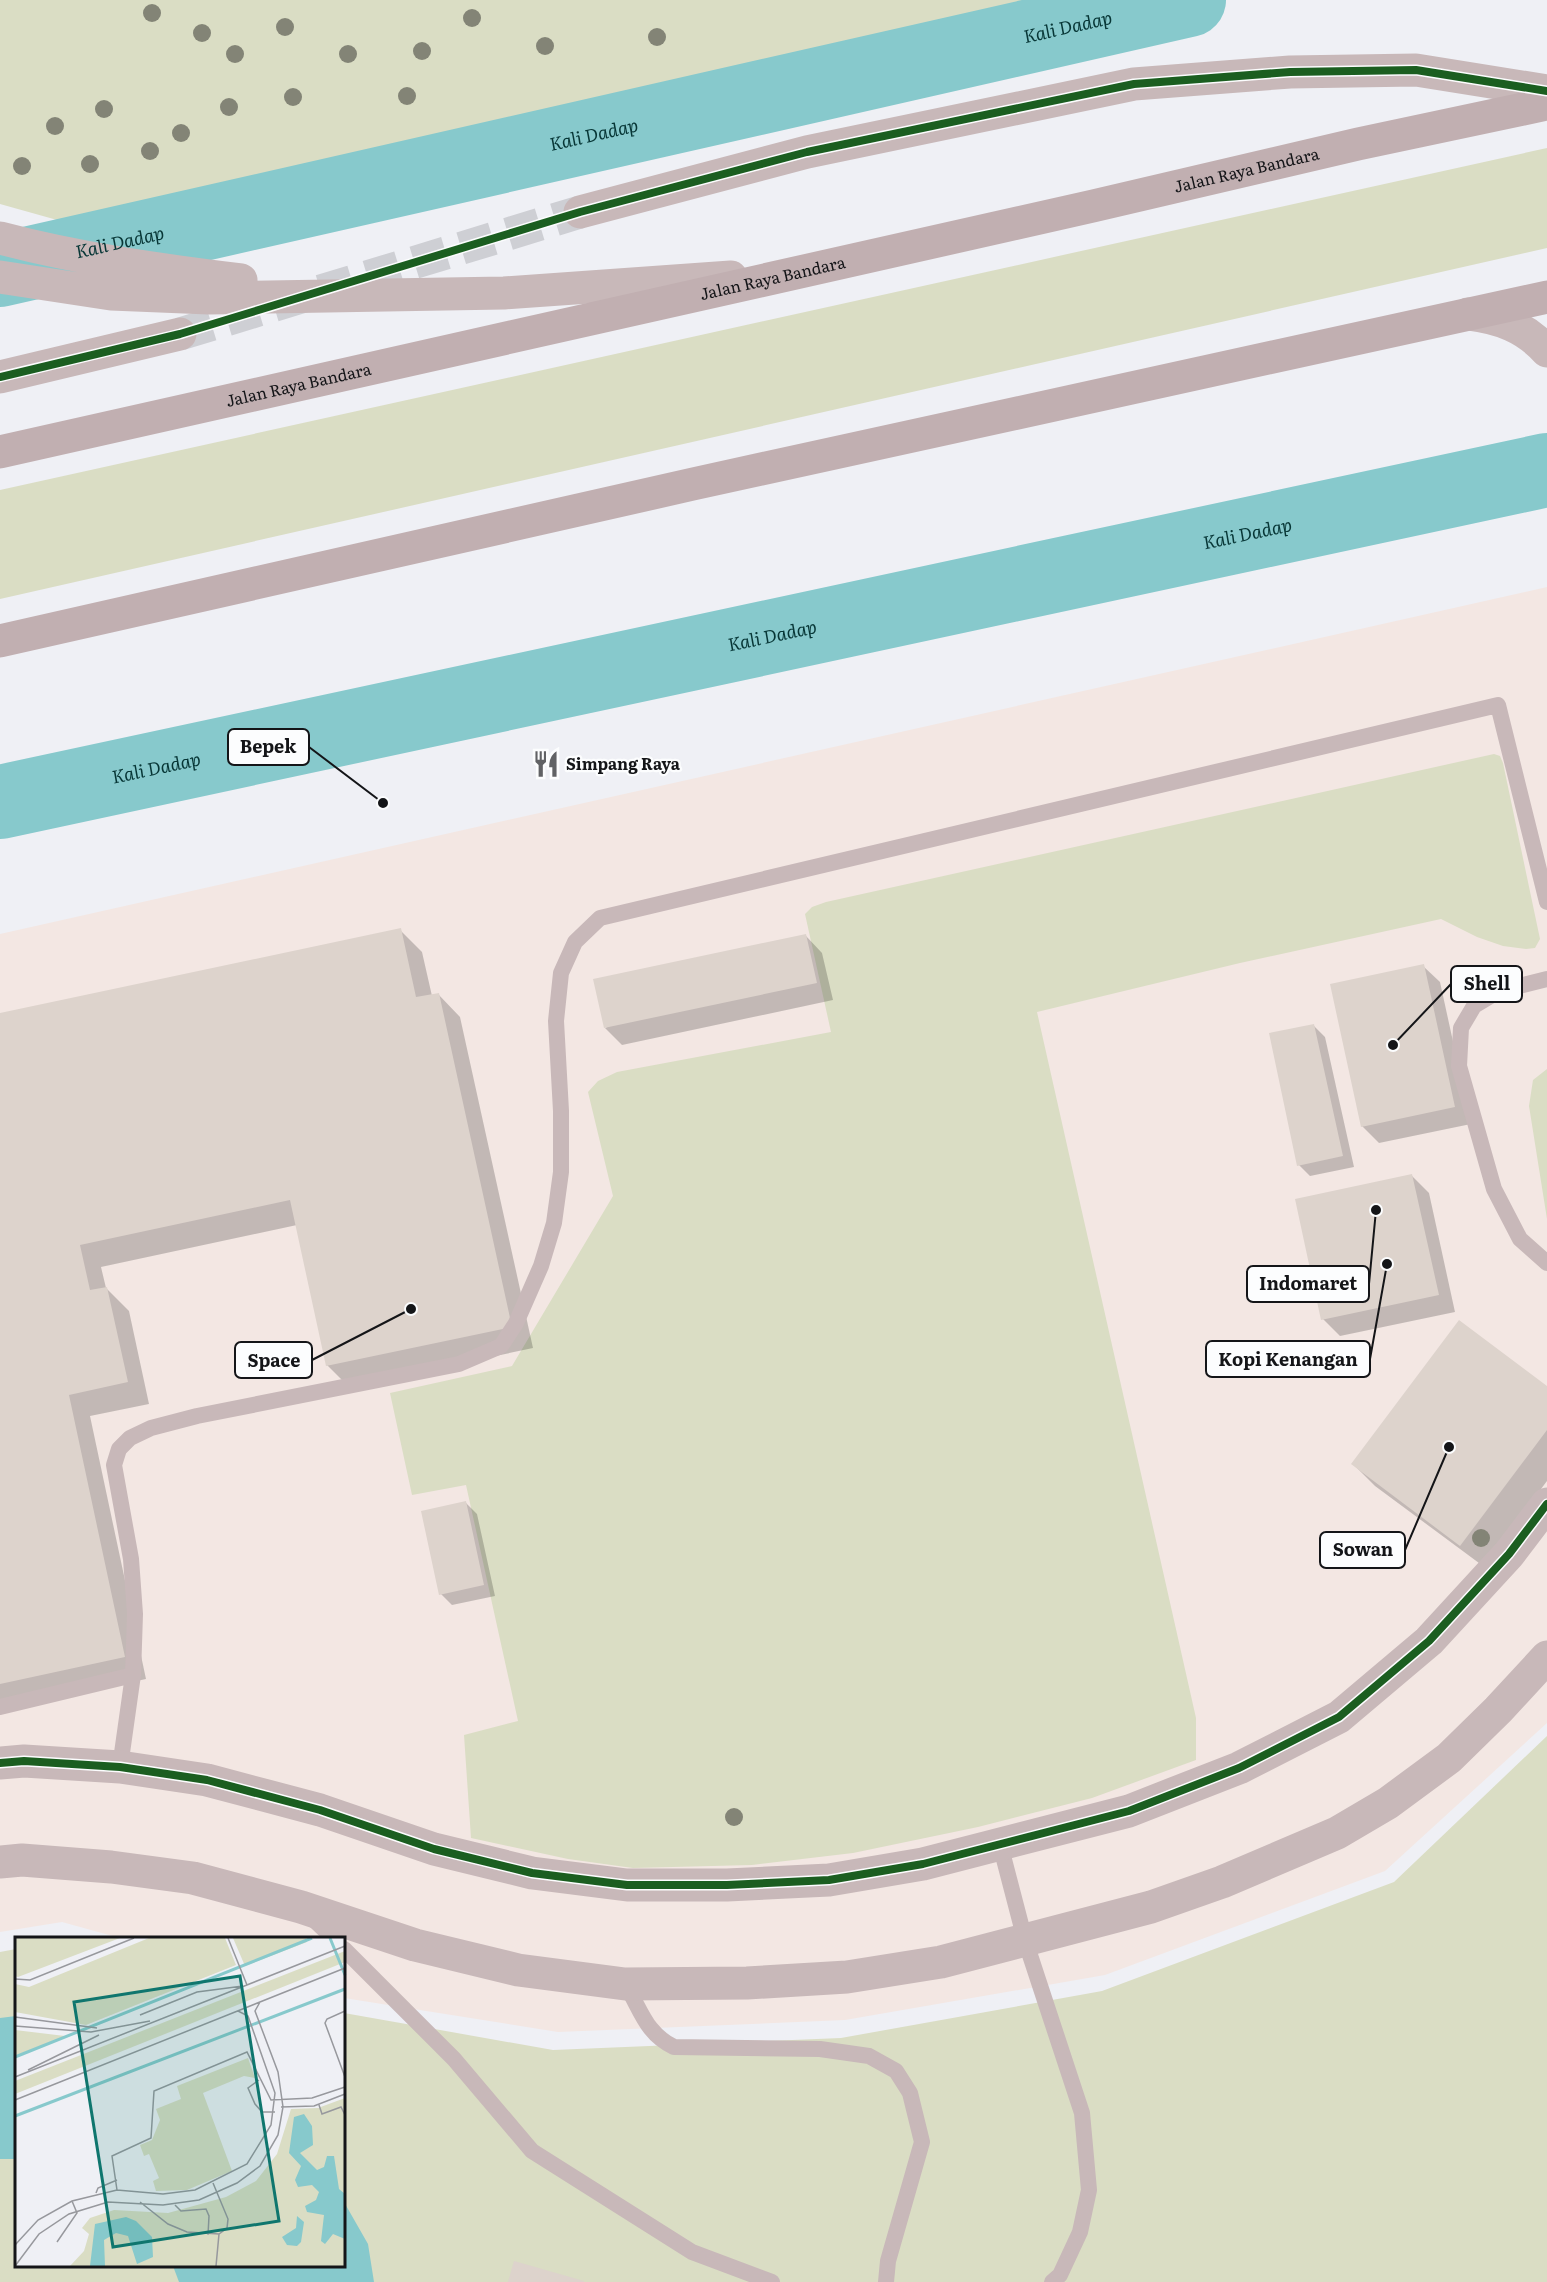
<svg xmlns="http://www.w3.org/2000/svg" width="1547" height="2282" viewBox="0 0 1547 2282" font-family="Literata,serif">
  <style>
    .commercial { fill: #f3e7e3 }
    .green { fill: #daddc4 }
    .water { fill: #87c9cc }
    .shadow { fill: #0003 }
    .lines { fill: none; stroke-linecap: round; stroke-linejoin: round }
    .river { stroke: #87c9cc; stroke-width: 74 }
    .building { fill: #ddd3cc }
    .minor-tunnel { stroke: #cecfd4; stroke-width: 33; stroke-dasharray: 33 16; stroke-linecap: butt }
    .service { stroke: #c8b8b9; stroke-width: 16 }
    .minor { stroke: #c8b8b9; stroke-width: 33 }
    .tertiary { stroke: #c8b8b9; stroke-width: 33 }
    .primary { stroke: #c1afb1; stroke-width: 33 }
    .cycleway-casing { stroke: #fcfdfe; stroke-width: 11 }
    .cycleway { stroke: #1b5e20; stroke-width: 8 }
    .tree { fill: #838476 }
    .labels { text-anchor: middle; stroke-width: 4.5; stroke-linejoin: round; paint-order: stroke }
    .street-label { font-size: 16px; fill: #141518; stroke: #fcfdfe }
    .poi-label { font-size: 16px; font-weight: bold; fill: #141518; stroke: #fcfdfe; text-anchor: start }
    .water-label { font-size: 18px; font-style: italic; fill: #073636; stroke: #fcfdfe }
    .inset-river { fill: none; stroke: #87c9cc; stroke-width: 3 }
    .inset-road { fill: none; stroke: #97989d; stroke-width: 1.5 }
    .view { fill: #0f766e; fill-opacity: 0.15; stroke: #0f766e; stroke-width: 3 }
    .inset-edge { fill: none; stroke: #141518; stroke-width: 3 }
    .leader { fill: none; stroke: #141518; stroke-width: 2 }
    .callout-dot { fill: #141518; stroke: #fcfdfe; stroke-width: 2 }
    .callout { fill: #fcfdfe; stroke: #141518; stroke-width: 2 }
    .callout-label { font-size: 18px; text-anchor: middle; font-weight: bold; fill: #141518 }
  </style>
  <rect width="100%" height="100%" fill="#eff0f5"/>
  <path class="commercial" d="M1547,587V1723L1385,1871L1105,1975L845,2020L558,2032L344,1998V1938H120L62,1922L0,1932V934Z"/>
  <path class="green" d="M0,0H1067L75,225L0,204Z
    M1547,148V248L0,599V490Z
    M1494,754L1500,756L1503,763L1540,939L1535,948L1526,949L1503,946L1477,937L1441,919L1240,963L1037,1012L1196,1718V1760L1092,1798L978,1827L853,1853L752,1865L633,1868L568,1859L471,1838L464,1735L518,1721L466,1485L412,1495L390,1393L512,1366L613,1196L588,1092L598,1081L617,1072L831,1032L805,914L812,907L826,902Z
    M1547,1069V1219L1529,1106L1533,1080Z
    M1547,1736V2282H0V1952L16,1949V2266H344V2013L553,2050L841,2038L1102,1991L1394,1882Z"/>
  <path class="water" d="M16,2016V2159H0V2018Z
    M344,2202L368,2244L374,2282H179L173,2266H344Z"/>
  <path class="shadow" d="M400,930L422,952L432,996L438,994L460,1017L533,1348L349,1387L327,1365L297,1225L101,1267L106,1288L129,1311L149,1404L90,1416L146,1679L0,1710V1015Z
    M806,936L822,953L833,1000L622,1045L605,1028Z
    M1423,966L1440,982L1471,1124L1379,1143L1362,1126Z
    M1314,1026L1325,1037L1354,1167L1310,1176L1299,1165Z
    M1412,1176L1429,1193L1455,1312L1340,1336L1323,1319Z
    M1547,1388V1481L1483,1566L1375,1486L1353,1464Z
    M466,1503L477,1514L495,1596L452,1605L441,1594Z"/>
  <g class="lines">
    <g class="river">
      <path id="s1" d="M0,270L1189,0"/>
      <path id="s2" d="M0,802L1547,470"/>
    </g>
  </g>
  <path class="building" d="M401,928L416,997L439,993L512,1327L326,1366L290,1200L80,1245L90,1290L107,1287L128,1382L69,1395L125,1657L0,1684V1013Z
    M806,934L817,983L604,1028L593,979Z
    M1424,964L1455,1107L1361,1127L1330,984Z
    M1314,1024L1343,1156L1297,1166L1269,1033Z
    M1412,1174L1439,1295L1321,1320L1295,1199Z
    M1459,1320L1547,1386V1430L1460,1546L1351,1464Z
    M466,1501L484,1585L439,1595L421,1511Z
    M514,2261L584,2281V2282H508Z"/>
  <g class="lines">
    <path class="minor-tunnel" d="M180,334L580,212"/>
    <path class="service" d="M1547,979L1499,991L1474,1006L1461,1028L1459,1066L1494,1189L1520,1239L1547,1263
      M0,1707L133,1675
      M120,1767L133,1675L135,1614L131,1559L114,1465L119,1449L130,1438L151,1428L197,1416L459,1364L501,1346L516,1323L541,1266L554,1223L561,1172V1111L556,1021L561,973L575,942L600,918L1498,705L1547,902
      M1000,1844L1025,1940L1082,2113L1089,2190L1080,2232L1060,2275L1052,2282
      M312,1918L333,1938
      M344,1949L454,2059L532,2151L692,2252L772,2282
      M625,1984C641,2009 645,2033 674,2047L820,2049L869,2056L896,2071L910,2093L922,2142L888,2261L886,2282"/>
    <path class="minor" d="M580,212L807,152L1134,84L1290,72L1416,70L1547,91
      M0,377L180,334"/>
    <path class="tertiary" d="M0,238C79,259 160,270 241,280
      M0,277L111,294L209,298L504,293L731,277
      M1468,314C1500,318 1525,327 1547,351
      M0,1763L24,1761L120,1767L207,1780L320,1810L434,1849L532,1873L627,1885H727L829,1880L923,1864L1129,1811L1239,1768L1339,1717L1429,1641L1509,1554L1547,1504
      M0,1862L22,1860L111,1867L193,1878L301,1907L415,1945L518,1970L625,1984L747,1983L847,1977L941,1962L1151,1907L1222,1882L1337,1833L1388,1803L1449,1758L1498,1710L1547,1657"/>
    <g class="primary">
      <path id="s3" d="M0,452L1093,206L1358,144L1547,104"/>
      <path d="M0,641L693,484L1547,297"/>
    </g>
    <defs>
      <path id="cycleway" d="M0,377L180,334L580,212L807,152L1134,84L1290,72L1416,70L1547,91
        M0,1763L24,1761L120,1767L207,1780L320,1810L434,1849L532,1873L627,1885H727L829,1880L923,1864L1129,1811L1239,1768L1339,1717L1429,1641L1509,1554L1547,1504"/>
    </defs>
    <use href="#cycleway" class="cycleway-casing"/>
    <use href="#cycleway" class="cycleway"/>
  </g>
  <g class="tree">
    <circle cx="152" cy="13" r="9"/>
    <circle cx="472" cy="18" r="9"/>
    <circle cx="285" cy="27" r="9"/>
    <circle cx="202" cy="33" r="9"/>
    <circle cx="657" cy="37" r="9"/>
    <circle cx="545" cy="46" r="9"/>
    <circle cx="422" cy="51" r="9"/>
    <circle cx="235" cy="54" r="9"/>
    <circle cx="348" cy="54" r="9"/>
    <circle cx="407" cy="96" r="9"/>
    <circle cx="293" cy="97" r="9"/>
    <circle cx="229" cy="107" r="9"/>
    <circle cx="104" cy="109" r="9"/>
    <circle cx="55" cy="126" r="9"/>
    <circle cx="181" cy="133" r="9"/>
    <circle cx="150" cy="151" r="9"/>
    <circle cx="90" cy="164" r="9"/>
    <circle cx="22" cy="166" r="9"/>
    <circle cx="1481" cy="1538" r="9"/>
    <circle cx="734" cy="1817" r="9"/>
  </g>
  <defs>
    <symbol id="restaurant-bare" viewBox="-9 -9 18 18"><path d="M-5-6h1v4h1v-4h1v4h1v-4h1v5L-1.5 .5V6h-2V.5L-5-1ZM5-6V6H3V1.5H1.5Q1.5-4 5-6Z" fill="#616265" stroke="#fcfdfe" stroke-width="2.5" paint-order="stroke"/></symbol>
  </defs>
  <g fill-rule="evenodd">
    <use href="#restaurant-bare" x="527" y="745" width="38" height="38"/>
  </g>
  <g class="labels">
    <g class="street-label">
      <text dy="6" stroke="none"><textPath href="#s3" startOffset="1278">Jalan Raya Bandara</textPath></text>
      <text dy="6" stroke="none"><textPath href="#s3" startOffset="792">Jalan Raya Bandara</textPath></text>
      <text dy="6" stroke="none"><textPath href="#s3" startOffset="306">Jalan Raya Bandara</textPath></text>
    </g>
    <g class="poi-label">
      <text x="566" y="770">Simpang Raya</text>
    </g>
    <g class="water-label">
      <text dy="6" stroke="none"><textPath href="#s1" startOffset="1095">Kali Dadap</textPath></text>
      <text dy="6" stroke="none"><textPath href="#s1" startOffset="609">Kali Dadap</textPath></text>
      <text dy="6" stroke="none"><textPath href="#s1" startOffset="123">Kali Dadap</textPath></text>
      <text dy="6" stroke="none"><textPath href="#s2" startOffset="1276">Kali Dadap</textPath></text>
      <text dy="6" stroke="none"><textPath href="#s2" startOffset="790">Kali Dadap</textPath></text>
      <text dy="6" stroke="none"><textPath href="#s2" startOffset="160">Kali Dadap</textPath></text>
    </g>
  </g>
  <g transform="translate(15 1937)">
    <rect width="330" height="330" fill="#eff0f5"/>
    <path d="M0,1H105L3,40L0,39ZM134,1H210L221,28L71,88L0,75V47L14,50ZM218,1H291L292,5L230,29ZM330,14V25L0,157V144ZM0,93L50,99L0,119ZM233,121L240,141L229,139L188,156L217,234L172,253L141,254L138,244L144,241L134,217L129,219L125,208L137,203L145,183L141,172L166,162L162,149ZM330,161V329H55L69,314L74,297L67,291L75,281L99,273L153,276L211,260L241,244L262,217L276,172L303,171Z" fill="#daddc4"/>
    <path d="M289,177L297,189L298,208L285,216L302,233L309,230L312,219H319L324,252L330,257V302L318,297L310,307L306,304L309,278L292,275L290,269L301,263L304,255L297,248L283,250L280,243L286,229L274,216L279,180ZM282,279L289,285L286,305L282,309L272,308L267,300L281,291ZM111,280L121,284L137,300L138,320L122,327L113,299L101,296L89,303L90,329H75L80,287Z" fill="#87c9cc"/>
    <path class="inset-river" d="M315,1L330,38M0,120L297,1M0,179L330,52"/>
    <path class="inset-road" d="M213,1L232,48M0,42L15,43L119,1M330,74L312,82L310,86L330,140M125,78L182,55L228,49M0,80L82,91M0,89L76,95L135,84M13,133L84,98M0,140L330,9M244,143L233,151L240,167L247,175H260M0,163L330,31M304,168L307,177L326,170L330,178M266,170L299,169L330,157M102,253L97,219L136,201L139,154L232,115L256,163L297,161L330,150M81,256L83,251L102,243M125,265L153,287L172,295L204,297L212,291L213,282L198,246M160,268L166,274L191,272L194,279L193,298M42,305L62,276L57,264M0,308L23,283L57,264L102,253L148,257L180,253L232,227L256,188L260,156L233,79L223,74M0,329L24,297L54,277L93,265L148,268L184,263L222,246L245,229L263,198L268,170L263,135L240,74L245,65M201,329L204,297"/>
    <path class="view" d="M225,39L264,284L98,310L59,65Z"/>
    <rect width="330" height="330" class="inset-edge"/>
  </g>
  <path class="leader" d="M383 803L309 747M1393 1045L1451 984M1376 1210L1369 1284M1387 1264L1370 1359M411 1309L312 1360M1449 1447L1405 1550"/>
  <g class="callout-dot">
    <circle cx="383" cy="803" r="6"/>
    <circle cx="1393" cy="1045" r="6"/>
    <circle cx="1376" cy="1210" r="6"/>
    <circle cx="1387" cy="1264" r="6"/>
    <circle cx="411" cy="1309" r="6"/>
    <circle cx="1449" cy="1447" r="6"/>
  </g>
  <g class="callout">
    <rect x="228" y="729" width="81" height="36" rx="6"/>
    <rect x="1451" y="966" width="71" height="36" rx="6"/>
    <rect x="1247" y="1266" width="122" height="36" rx="6"/>
    <rect x="1206" y="1341" width="164" height="36" rx="6"/>
    <rect x="235" y="1342" width="77" height="36" rx="6"/>
    <rect x="1320" y="1532" width="85" height="36" rx="6"/>
  </g>
  <g class="callout-label">
    <text x="268" y="753">Bepek</text>
    <text x="1487" y="990">Shell</text>
    <text x="1308" y="1290">Indomaret</text>
    <text x="1288" y="1366">Kopi Kenangan</text>
    <text x="274" y="1367">Space</text>
    <text x="1363" y="1556">Sowan</text>
  </g>
</svg>
